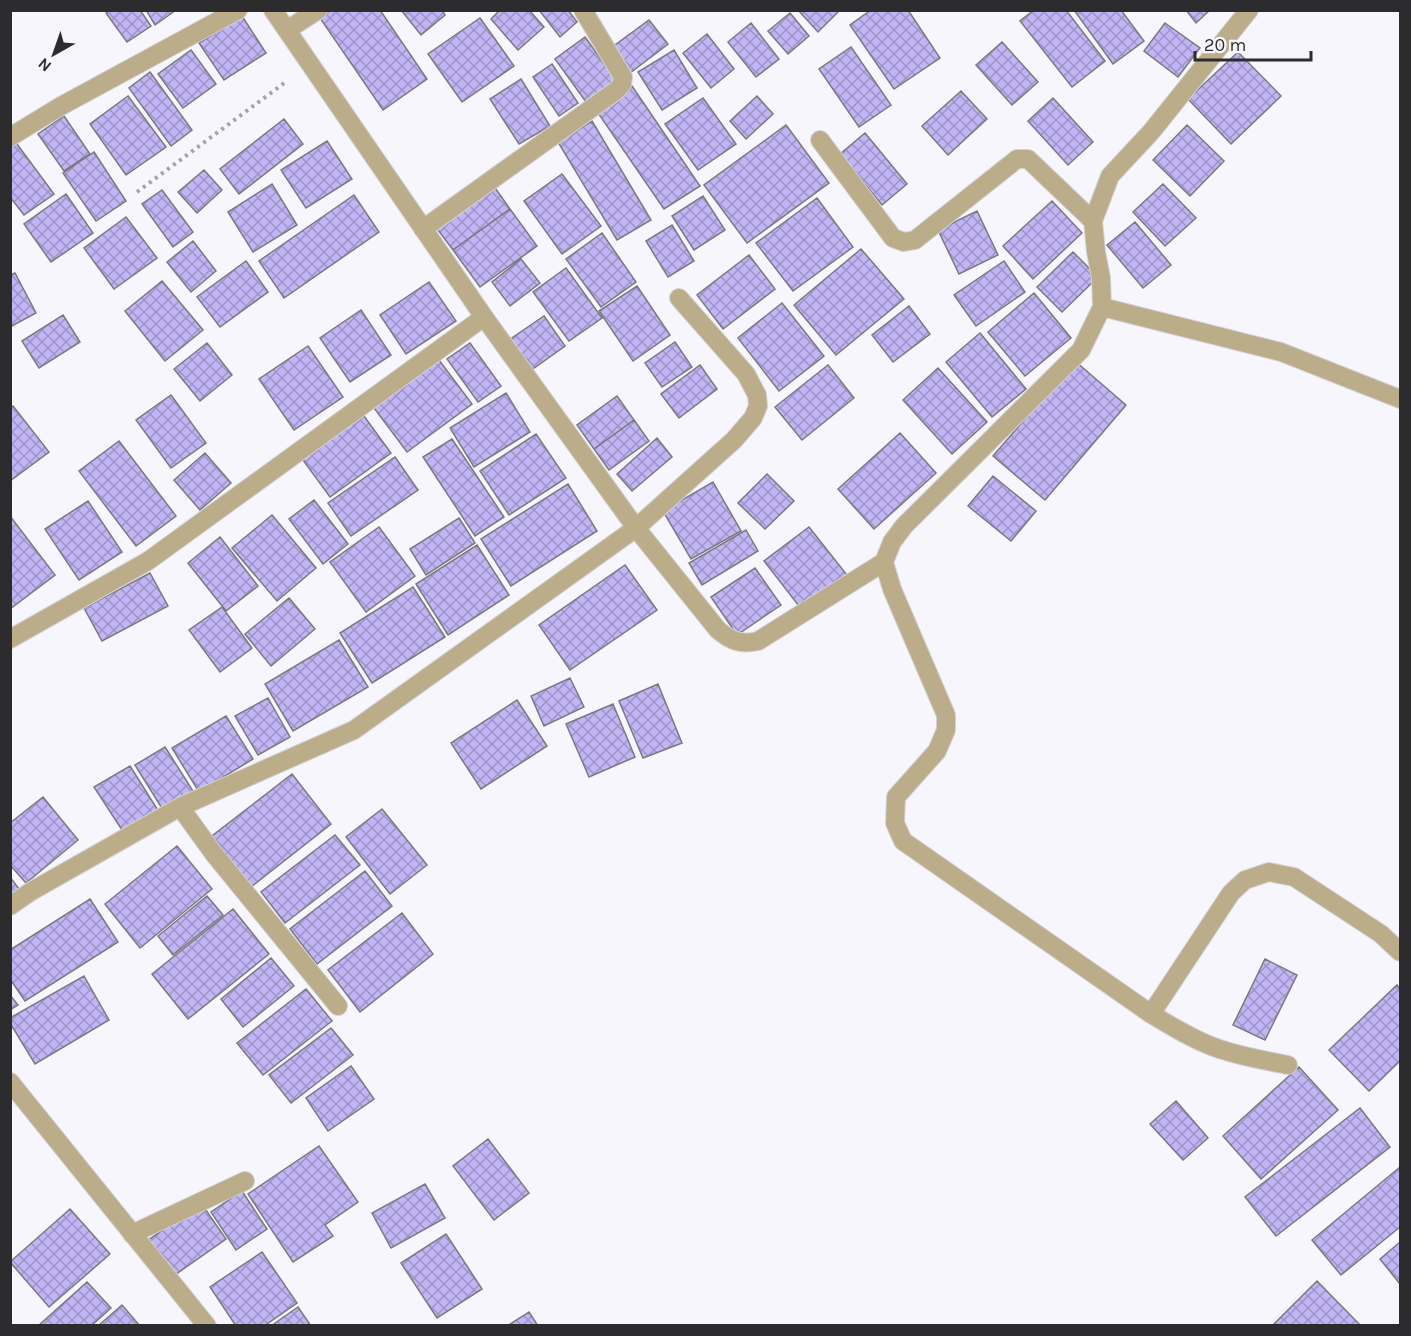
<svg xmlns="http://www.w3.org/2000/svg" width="1411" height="1336" viewBox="0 0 1411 1336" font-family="Karla,sans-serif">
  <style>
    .building { fill: url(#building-cross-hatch); stroke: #7a797e; stroke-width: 1.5 }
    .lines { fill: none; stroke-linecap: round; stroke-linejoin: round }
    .minor-casing { stroke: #d2d2d7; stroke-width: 20 }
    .path { stroke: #a4a3a8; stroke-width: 4; stroke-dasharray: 3 4.5; stroke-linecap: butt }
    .minor { stroke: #bcad8a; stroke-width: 18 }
  </style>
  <defs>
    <pattern id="building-cross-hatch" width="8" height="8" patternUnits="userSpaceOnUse" patternTransform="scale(1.5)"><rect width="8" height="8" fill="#c2b5f5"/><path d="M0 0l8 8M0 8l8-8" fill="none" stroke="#9e93c7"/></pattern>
  </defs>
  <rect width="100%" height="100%" fill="#f7f6fc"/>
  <path class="building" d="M109,10H140L151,26L127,42L106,13Z
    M146,10H176L155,25Z
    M331,10H380L427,79L383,110L320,18Z
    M401,10H442L445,15L421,35Z
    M500,10H529L544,27L518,50L491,19Z
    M539,10H568L577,22L560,37Z
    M798,10H840L818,32Z
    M871,10H908L940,58L894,89L850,25Z
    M1034,10H1066L1105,61L1072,87L1020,21Z
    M1074,10H1121L1144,41L1113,64Z
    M1186,10H1210L1196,23Z
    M790,13L809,36L788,54L768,31Z
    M242,16L266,53L224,80L199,43Z
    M480,18L514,66L462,102L428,54Z
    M649,20L668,44L630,73L611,48Z
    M751,23L779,59L756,77L728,42Z
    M1165,23L1200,48L1178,77L1144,51Z
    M707,34L734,69L711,88L683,53Z
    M585,37L616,80L586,102L555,59Z
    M1002,42L1038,82L1012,105L976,65Z
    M851,47L891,105L859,127L819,69Z
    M191,50L216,84L183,108L158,74Z
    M674,50L697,88L662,110L638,72Z
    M1238,52L1281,96L1231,144L1188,99Z
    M552,64L578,103L559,116L533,77Z
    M150,72L192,130L171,146L129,88Z
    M521,79L550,126L519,144L490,99Z
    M632,86L700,186L664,209L596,110Z
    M961,91L987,119L948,155L922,126Z
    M128,96L166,147L126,175L90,124Z
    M757,96L773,114L746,139L730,121Z
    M703,98L736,144L698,170L665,124Z
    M1053,98L1093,142L1068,165L1028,121Z
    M64,116L90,154L64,171L38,134Z
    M284,119L303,144L239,194L220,169Z
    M592,121L651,220L617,240L558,142Z
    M786,125L829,183L747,243L704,185Z
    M1187,125L1224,161L1190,196L1153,160Z
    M865,133L907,184L882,205L840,154Z
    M14,140L54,194L24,215L10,197V142Z
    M327,141L352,179L306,208L281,170Z
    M94,152L126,201L96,221L63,173Z
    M204,170L222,190L197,213L178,192Z
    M562,174L601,226L562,254L524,201Z
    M272,184L297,225L253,252L228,212Z
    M1163,184L1196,218L1165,246L1133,212Z
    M493,185L510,209L453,250L435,226Z
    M162,190L193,232L173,247L142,204Z
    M66,194L93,233L51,262L24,224Z
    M354,195L379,232L284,298L259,261Z
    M703,196L725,230L694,250L672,216Z
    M817,198L853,247L793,291L756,243Z
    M1052,201L1082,233L1033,279L1003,246Z
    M510,209L537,246L480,287L453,250Z
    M977,211L998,255L959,274L938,230Z
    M126,217L157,258L114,289L84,248Z
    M1135,222L1171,265L1143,288L1107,245Z
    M672,225L694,261L668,277L646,241Z
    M602,233L636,282L601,307L566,259Z
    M193,241L216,271L191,292L167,262Z
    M861,249L904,299L836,355L794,305Z
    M1073,252L1098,277L1062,312L1037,287Z
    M749,255L775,289L723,329L697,295Z
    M521,259L540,283L510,306L492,282Z
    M246,261L268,292L220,327L197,297Z
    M1004,261L1025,292L976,326L954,295Z
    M566,268L602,318L569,341L533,292Z
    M15,273L36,313L10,327V275Z
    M162,281L203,330L165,361L125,311Z
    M429,282L456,321L406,354L380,315Z
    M637,286L670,335L633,361L599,311Z
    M1034,293L1071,338L1025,376L988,332Z
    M782,303L824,356L779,391L738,338Z
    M909,306L930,334L893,362L872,335Z
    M361,310L391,355L350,382L320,338Z
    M63,315L80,342L39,368L22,341Z
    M544,316L565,346L530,371L509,340Z
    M980,333L1026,389L992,417L946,362Z
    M675,342L692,367L662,387L645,363Z
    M207,343L232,375L200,401L174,369Z
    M470,343L501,386L478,402L447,359Z
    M308,346L343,397L294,430L259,379Z
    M436,356L472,404L407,452L371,404Z
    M1075,361L1126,405L1045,500L993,456Z
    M700,365L717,389L679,418L661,394Z
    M828,365L854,398L802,440L775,407Z
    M938,368L987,422L952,454L903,400Z
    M506,393L530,432L474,467L450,428Z
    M171,395L206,443L171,468L136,420Z
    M617,396L634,420L594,449L577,425Z
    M13,406L49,452L10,481V408Z
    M361,412L391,453L330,497L300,456Z
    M634,420L649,441L609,470L594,449Z
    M900,433L936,473L874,529L838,489Z
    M536,434L566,478L509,515L480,471Z
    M657,438L672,457L632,491L617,474Z
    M452,439L504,517L475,536L423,457Z
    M119,441L176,516L136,546L79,471Z
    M205,453L231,483L200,510L174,480Z
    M395,457L418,490L351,536L328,503Z
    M767,474L794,501L765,529L738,503Z
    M993,476L1036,511L1011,541L968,506Z
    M713,482L741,531L691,559L663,511Z
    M568,484L597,531L511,586L481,539Z
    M314,500L348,544L323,564L289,519Z
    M88,501L122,552L79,580L45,529Z
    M272,515L316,568L277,601L232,548Z
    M10,516L55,575L10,609Z
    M459,518L475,543L426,575L410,549Z
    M379,527L415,576L366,612L330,562Z
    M809,527L847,575L802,610L764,561Z
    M746,530L758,551L702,585L689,563Z
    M220,537L258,586L226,611L188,563Z
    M477,545L509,595L448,635L416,584Z
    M625,565L657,610L570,670L539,625Z
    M755,568L781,605L737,635L711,597Z
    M150,573L168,606L102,641L84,608Z
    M413,587L445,637L372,683L340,633Z
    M289,598L315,629L271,666L245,634Z
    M222,607L252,648L220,672L189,630Z
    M339,640L368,687L293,731L265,684Z
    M570,678L584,707L544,726L531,696Z
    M658,684L682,743L643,758L619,701Z
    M268,698L290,737L258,755L235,716Z
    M517,700L547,746L481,789L451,743Z
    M613,704L635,757L589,777L566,724Z
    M226,716L253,759L199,792L172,748Z
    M165,747L193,791L163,810L135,765Z
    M130,766L159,812L124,833L94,787Z
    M292,774L331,824L251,887L212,836Z
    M43,797L78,840L26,883L10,865V823Z
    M382,809L427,865L390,894L346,837Z
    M335,835L360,865L285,923L261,892Z
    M177,846L212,889L140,948L105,904Z
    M365,871L392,906L317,964L290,929Z
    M10,877L19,889L10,895Z
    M207,896L223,915L173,955L158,936Z
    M90,899L118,942L25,1001L10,979V950Z
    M233,909L269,954L188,1019L152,974Z
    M402,913L433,954L360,1012L328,970Z
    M271,958L294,986L243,1027L221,999Z
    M1265,959L1297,975L1265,1040L1233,1025Z
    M84,976L109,1020L35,1064L10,1023V1018Z
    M1397,985L1400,989V1061L1369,1091L1329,1050Z
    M306,989L332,1021L263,1075L237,1043Z
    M10,995L18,1005L10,1010Z
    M331,1028L353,1055L291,1103L269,1075Z
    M351,1066L374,1099L328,1131L306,1098Z
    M1299,1067L1338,1110L1261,1179L1223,1136Z
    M1176,1101L1208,1138L1183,1160L1150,1124Z
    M1360,1108L1390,1147L1276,1236L1245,1197Z
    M488,1139L529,1193L494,1220L453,1166Z
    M319,1146L358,1202L325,1225L333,1236L293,1262L248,1194Z
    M1400,1167V1227L1341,1275L1312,1240Z
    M425,1184L445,1218L391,1248L372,1213Z
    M242,1191L267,1229L236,1250L211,1212Z
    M201,1203L226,1239L172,1277L147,1241Z
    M70,1209L110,1254L49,1307L10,1262Z
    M446,1234L482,1289L437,1318L401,1263Z
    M1400,1242V1284L1380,1259Z
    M262,1252L297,1303L264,1326H236L210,1287Z
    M1317,1281L1361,1326H1272Z
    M87,1282L111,1308L91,1326H38Z
    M122,1305L140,1326H98Z
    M298,1307L311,1326H271Z
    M529,1312L538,1326H507Z"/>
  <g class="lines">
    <defs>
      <path id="minor" d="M273,10L484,317L636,528L718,630C731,641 741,645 758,641L884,562
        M1249,10L1151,132L1110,176L1093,221L1096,252L1101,278L1102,307L1081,350L904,526L892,542L884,562L892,589L946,715V730L937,751L896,797L895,823L903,841L1151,1014C1171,1026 1192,1039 1214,1047C1238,1056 1263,1060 1288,1065
        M287,30L318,10
        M10,137L61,106L238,10
        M820,140L893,238L904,242L915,240L1017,159H1028L1093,221
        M423,229L617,90L622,84L623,77L583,10
        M1102,307L1281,352L1400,399
        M10,639L148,561L484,317
        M180,807L214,854L338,1006
        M10,906L30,892L180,807L354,730L636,528L734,440L753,418L758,406L757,395L746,374L679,298
        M1151,1014L1231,893L1245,880L1269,872L1294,877L1381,934L1400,952
        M10,1082L207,1326
        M132,1234L245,1181"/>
    </defs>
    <use href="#minor" class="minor-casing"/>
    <path class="path" d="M137,192L287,81"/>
    <use href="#minor" class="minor"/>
  </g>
  <rect width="1411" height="1336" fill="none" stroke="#2c2c2e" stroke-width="24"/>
  <g transform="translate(54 54) rotate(220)" stroke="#f7f6fc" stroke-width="4.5" paint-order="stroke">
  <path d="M0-4.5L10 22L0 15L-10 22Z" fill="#2c2c2e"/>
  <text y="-9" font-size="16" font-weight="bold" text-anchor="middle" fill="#2c2c2e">N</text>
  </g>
  <path d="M1195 51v9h116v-9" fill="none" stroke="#2c2c2e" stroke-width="3"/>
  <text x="1204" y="51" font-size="18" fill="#2c2c2e" stroke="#f7f6fc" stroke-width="4.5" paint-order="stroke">20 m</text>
</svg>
